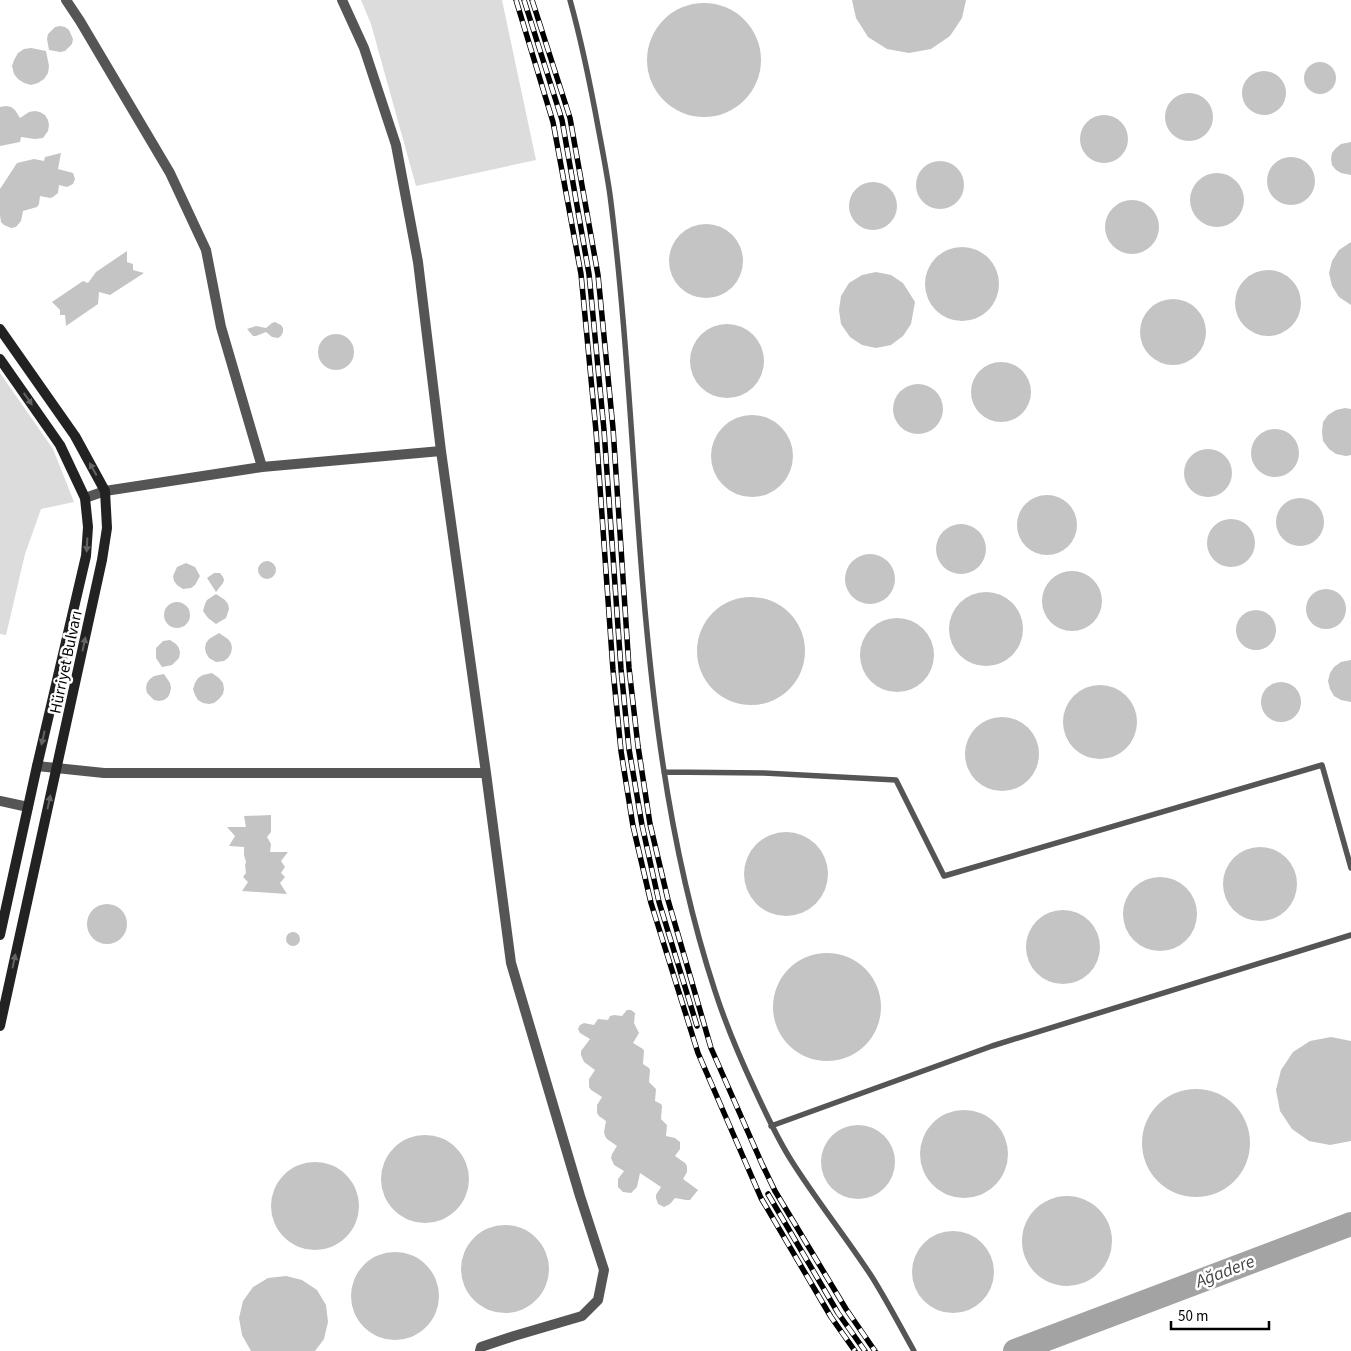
<svg xmlns="http://www.w3.org/2000/svg" width="1351" height="1351" viewBox="0 0 1351 1351" font-family="'Source Sans 3',sans-serif">
  <style>
    .green { fill: #dcdcdc }
    .lines { fill: none; stroke-linecap: round; stroke-linejoin: round }
    .river { stroke: #a3a3a3; stroke-width: 24 }
    .building { fill: #c4c4c4 }
    .service { stroke: #555; stroke-width: 5.5 }
    .minor { stroke: #555; stroke-width: 10 }
    .secondary { stroke: #222; stroke-width: 10 }
    .rail-casing { stroke: #000; stroke-width: 5.5 }
    .rail { stroke: #fff; stroke-width: 4; stroke-dasharray: 11; stroke-linecap: butt }
    .oneway { fill: #646464 }
    .labels { text-anchor: middle; stroke-width: 5; stroke-linejoin: round; paint-order: stroke }
    .street-label { font-size: 16px; fill: #000; stroke: #fff }
    .water-label { font-size: 18px; font-style: italic; fill: #444; stroke: #fff }
  </style>
  <rect width="100%" height="100%" fill="#fff"/>
  <path class="green" d="M361,0H502L536,160L416,186L371,24Z
    M0,373L53,449L74,502L41,509L25,554L6,635L0,634Z"/>
  <g class="lines">
    <path class="river" d="M1015,1351L1351,1224"/>
  </g>
  <path class="building" d="M852,0H966L962,18L950,36L931,49L909,53L887,49L868,37L856,18Z
    M647 60a57 57 0 1 1 114 0a57 57 0 1 1-114 0Z
    M60,26L65,27L69,30L73,39L72,44L65,51L60,52L49,50L47,39L48,34L55,27Z
    M31,48L46,51L49,66L48,73L44,79L38,83L31,85L24,83L18,79L14,74L12,66L14,60L18,53L24,49Z
    M1304 78a16 16 0 1 1 32 0a16 16 0 1 1-32 0Z
    M1242 93a22 22 0 1 1 44 0a22 22 0 1 1-44 0Z
    M1165 117a24 24 0 1 1 48 0a24 24 0 1 1-48 0Z
    M6,106L11,107L15,110L20,118L29,112L35,111L40,112L45,115L48,120L49,125L48,131L43,138L35,139L21,137L20,142L0,146V107Z
    M1080 139a24 24 0 1 1 48 0a24 24 0 1 1-48 0Z
    M1351,142V175L1341,173L1336,170L1332,165L1331,159L1332,153L1336,148L1341,144Z
    M61,153L58,169L73,173L75,179L73,184L67,187L59,185L58,193L53,197L50,198L40,196L39,204L37,207L23,211L21,221L16,227L11,228L4,225L1,222L0,215V189L17,163L34,159L44,161L45,157Z
    M1267 181a24 24 0 1 1 48 0a24 24 0 1 1-48 0Z
    M916 185a24 24 0 1 1 48 0a24 24 0 1 1-48 0Z
    M1190 200a27 27 0 1 1 54 0a27 27 0 1 1-54 0Z
    M849 206a24 24 0 1 1 48 0a24 24 0 1 1-48 0Z
    M1105 227a27 27 0 1 1 54 0a27 27 0 1 1-54 0Z
    M669 261a37 37 0 1 1 74 0a37 37 0 1 1-74 0Z
    M1351,242V305L1339,297L1332,286L1329,273L1332,261L1339,250Z
    M925 284a37 37 0 1 1 74 0a37 37 0 1 1-74 0Z
    M127,251V262L133,264V270L144,273L110,295L99,292L98,304L66,326L65,315H60V310L52,302L83,281L88,283L96,272Z
    M1235 303a33 33 0 1 1 66 0a33 33 0 1 1-66 0Z
    M876,272L891,275L903,283L915,302L911,324L903,336L891,345L876,348L862,345L850,337L841,324L839,310L841,296L849,283L862,275Z
    M1140 332a33 33 0 1 1 66 0a33 33 0 1 1-66 0Z
    M275,322L281,325L283,328V332L281,336L278,338L272,337L266,332L256,336H253L247,329L256,326L266,328L272,323Z
    M690 361a37 37 0 1 1 74 0a37 37 0 1 1-74 0Z
    M318 352a18 18 0 1 1 36 0a18 18 0 1 1-36 0Z
    M971 392a30 30 0 1 1 60 0a30 30 0 1 1-60 0Z
    M893 409a25 25 0 1 1 50 0a25 25 0 1 1-50 0Z
    M1345,408L1351,409V455L1346,456L1336,454L1329,449L1323,441L1322,432L1323,422L1328,415L1336,410Z
    M711 456a41 41 0 1 1 82 0a41 41 0 1 1-82 0Z
    M1251 453a24 24 0 1 1 48 0a24 24 0 1 1-48 0Z
    M1184 473a24 24 0 1 1 48 0a24 24 0 1 1-48 0Z
    M1017 525a30 30 0 1 1 60 0a30 30 0 1 1-60 0Z
    M1276 522a24 24 0 1 1 48 0a24 24 0 1 1-48 0Z
    M1207 543a24 24 0 1 1 48 0a24 24 0 1 1-48 0Z
    M936 549a25 25 0 1 1 50 0a25 25 0 1 1-50 0Z
    M845 579a25 25 0 1 1 50 0a25 25 0 1 1-50 0Z
    M258 570a9 9 0 1 1 18 0a9 9 0 1 1-18 0Z
    M186,563L195,567L200,576L195,585L191,588L183,589L177,585L174,581L173,576L177,567Z
    M1042 601a30 30 0 1 1 60 0a30 30 0 1 1-60 0Z
    M214,573H220L223,577L224,580L223,583L216,592L207,578Z
    M1306 609a20 20 0 1 1 40 0a20 20 0 1 1-40 0Z
    M949 629a37 37 0 1 1 74 0a37 37 0 1 1-74 0Z
    M216,594L225,600L228,604L229,609L226,618L216,624L208,618L203,611L205,604L207,600Z
    M697 651a54 54 0 1 1 108 0a54 54 0 1 1-108 0Z
    M164 615a13 13 0 1 1 26 0a13 13 0 1 1-26 0Z
    M1236 630a20 20 0 1 1 40 0a20 20 0 1 1-40 0Z
    M860 655a37 37 0 1 1 74 0a37 37 0 1 1-74 0Z
    M219,633L228,639L231,643L232,648L231,653L228,658L224,661L216,662L209,658L206,653L205,648L206,643L209,639Z
    M170,640L176,644L179,648L180,653L179,658L172,665L162,667L156,658V648L163,641Z
    M1351,660V702L1341,700L1334,696L1330,689L1328,681L1330,673L1334,667L1341,662Z
    M212,673L219,678L223,683L224,689L223,694L219,699L214,703L209,704L203,703L198,700L195,695L193,689L195,683L198,678L203,675Z
    M164,674L170,683L171,688L170,693L168,697L164,700L159,701L154,700L147,693L146,688L147,683L150,679L154,676Z
    M1261 702a20 20 0 1 1 40 0a20 20 0 1 1-40 0Z
    M1063 722a37 37 0 1 1 74 0a37 37 0 1 1-74 0Z
    M965 754a37 37 0 1 1 74 0a37 37 0 1 1-74 0Z
    M271,815V832L267,837L271,844L270,852H288L281,861L285,867L281,873L285,877L280,883L287,894L242,891L248,882L243,877L246,873L245,865L246,862L244,855V847L229,846L235,836L227,827H246L244,816Z
    M744 874a42 42 0 1 1 84 0a42 42 0 1 1-84 0Z
    M1223 884a37 37 0 1 1 74 0a37 37 0 1 1-74 0Z
    M1123 914a37 37 0 1 1 74 0a37 37 0 1 1-74 0Z
    M87 924a20 20 0 1 1 40 0a20 20 0 1 1-40 0Z
    M1026 947a37 37 0 1 1 74 0a37 37 0 1 1-74 0Z
    M286 939a7 7 0 1 1 14 0a7 7 0 1 1-14 0Z
    M773 1007a54 54 0 1 1 108 0a54 54 0 1 1-108 0Z
    M627,1010H631L635,1013L634,1023L639,1033L633,1043L643,1049L644,1051L643,1064L649,1068L650,1070L649,1082L656,1089L655,1101L661,1104L662,1106L661,1119L667,1125L666,1136L675,1138L680,1142V1149L675,1156L685,1163L687,1166V1172L683,1179L698,1190L690,1200H686L675,1198L670,1204L664,1207L658,1204L656,1198V1195L661,1187L640,1173L637,1187L631,1193L623,1192L618,1187V1179L624,1171L614,1165L611,1158L612,1154L617,1146L607,1139L605,1136L604,1132L606,1121L599,1116L597,1113V1105L602,1097L591,1090L589,1087V1079L595,1070L584,1062L581,1055V1051L590,1039L580,1033L578,1029L580,1025L584,1023L594,1025L598,1019L608,1020L610,1016L614,1015L622,1016Z
    M1331,1037L1351,1041V1141L1330,1145L1309,1141L1292,1129L1280,1111L1276,1090L1281,1070L1293,1052L1310,1041Z
    M1142 1143a54 54 0 1 1 108 0a54 54 0 1 1-108 0Z
    M920 1154a44 44 0 1 1 88 0a44 44 0 1 1-88 0Z
    M821 1162a37 37 0 1 1 74 0a37 37 0 1 1-74 0Z
    M381 1179a44 44 0 1 1 88 0a44 44 0 1 1-88 0Z
    M271 1206a44 44 0 1 1 88 0a44 44 0 1 1-88 0Z
    M1022 1241a45 45 0 1 1 90 0a45 45 0 1 1-90 0Z
    M461 1269a44 44 0 1 1 88 0a44 44 0 1 1-88 0Z
    M912 1272a41 41 0 1 1 82 0a41 41 0 1 1-82 0Z
    M351 1296a44 44 0 1 1 88 0a44 44 0 1 1-88 0Z
    M286,1276L302,1280L317,1290L326,1305L328,1322L324,1339L315,1351H251L242,1335L239,1318L243,1301L253,1287L268,1278Z"/>
  <g class="lines">
    <path class="service" d="M570,0C582,43 591,88 599,132C603,153 607,174 610,195C644,460 631,735 715,991C726,1025 740,1058 755,1090C766,1114 777,1138 791,1160C816,1200 846,1237 872,1277C887,1301 900,1326 914,1351
      M664,772L764,773L896,780L944,876L1322,765L1351,868
      M771,1126L992,1046L1351,935"/>
    <path class="minor" d="M66,0L80,21L170,173L206,250L221,327L262,467
      M342,0L364,48L396,145L418,262L441,451L486,773L511,963L580,1196L604,1270L598,1300L582,1316L514,1336L481,1347L480,1351
      M85,498L105,491L262,467L441,451
      M37,766L104,773H486
      M0,801L28,807"/>
    <path class="secondary" d="M0,329L75,436L105,491L107,528L102,560L0,1026
      M0,359L60,445L85,498L88,527L86,556L37,766L0,935"/>
    <defs>
      <path id="rail" d="M516,0L553,122L581,274L596,431L613,670L621,751L633,826L651,903L698,1053L761,1198L831,1317L855,1351
        M524,0L562,120L589,274L604,430L621,669L629,749L642,825L659,902L697,1026
        M532,0L570,118L598,275L613,428L629,668L638,746L650,824L668,900L711,1048L762,1164L775,1191L846,1309L875,1351
        M768,1194L838,1313L865,1351"/>
    </defs>
    <use href="#rail" class="rail-casing"/>
    <use href="#rail" class="rail"/>
  </g>
  <defs><path id="oneway-solid" d="M-6-.8H1V-3.2L6.5 0L1 3.2V.8H-6Z" transform="scale(1.25)"/></defs>
  <g class="oneway">
    <use href="#oneway-solid" transform="translate(28 399) rotate(55)"/>
    <use href="#oneway-solid" transform="translate(93 469) rotate(-119)"/>
    <use href="#oneway-solid" transform="translate(87 545) rotate(93)"/>
    <use href="#oneway-solid" transform="translate(84 644) rotate(-78)"/>
    <use href="#oneway-solid" transform="translate(43 738) rotate(103)"/>
    <use href="#oneway-solid" transform="translate(49 802) rotate(-78)"/>
    <use href="#oneway-solid" transform="translate(14 961) rotate(-78)"/>
  </g>
  <g class="labels">
    <g class="street-label">
      <text transform="translate(65 662) rotate(-78)" y="6">Hürriyet Bulvarı</text>
    </g>
    <g class="water-label">
      <text transform="translate(1225 1271) rotate(-21)" y="6">Ağadere</text>
    </g>
  </g>
  <path d="M1171 1321v8h98v-8" fill="none" stroke="#000000" stroke-width="2.5"/>
  <text x="1178" y="1321" font-size="15" fill="#000000" stroke="#ffffff" stroke-width="4" paint-order="stroke">50 m</text>
</svg>
